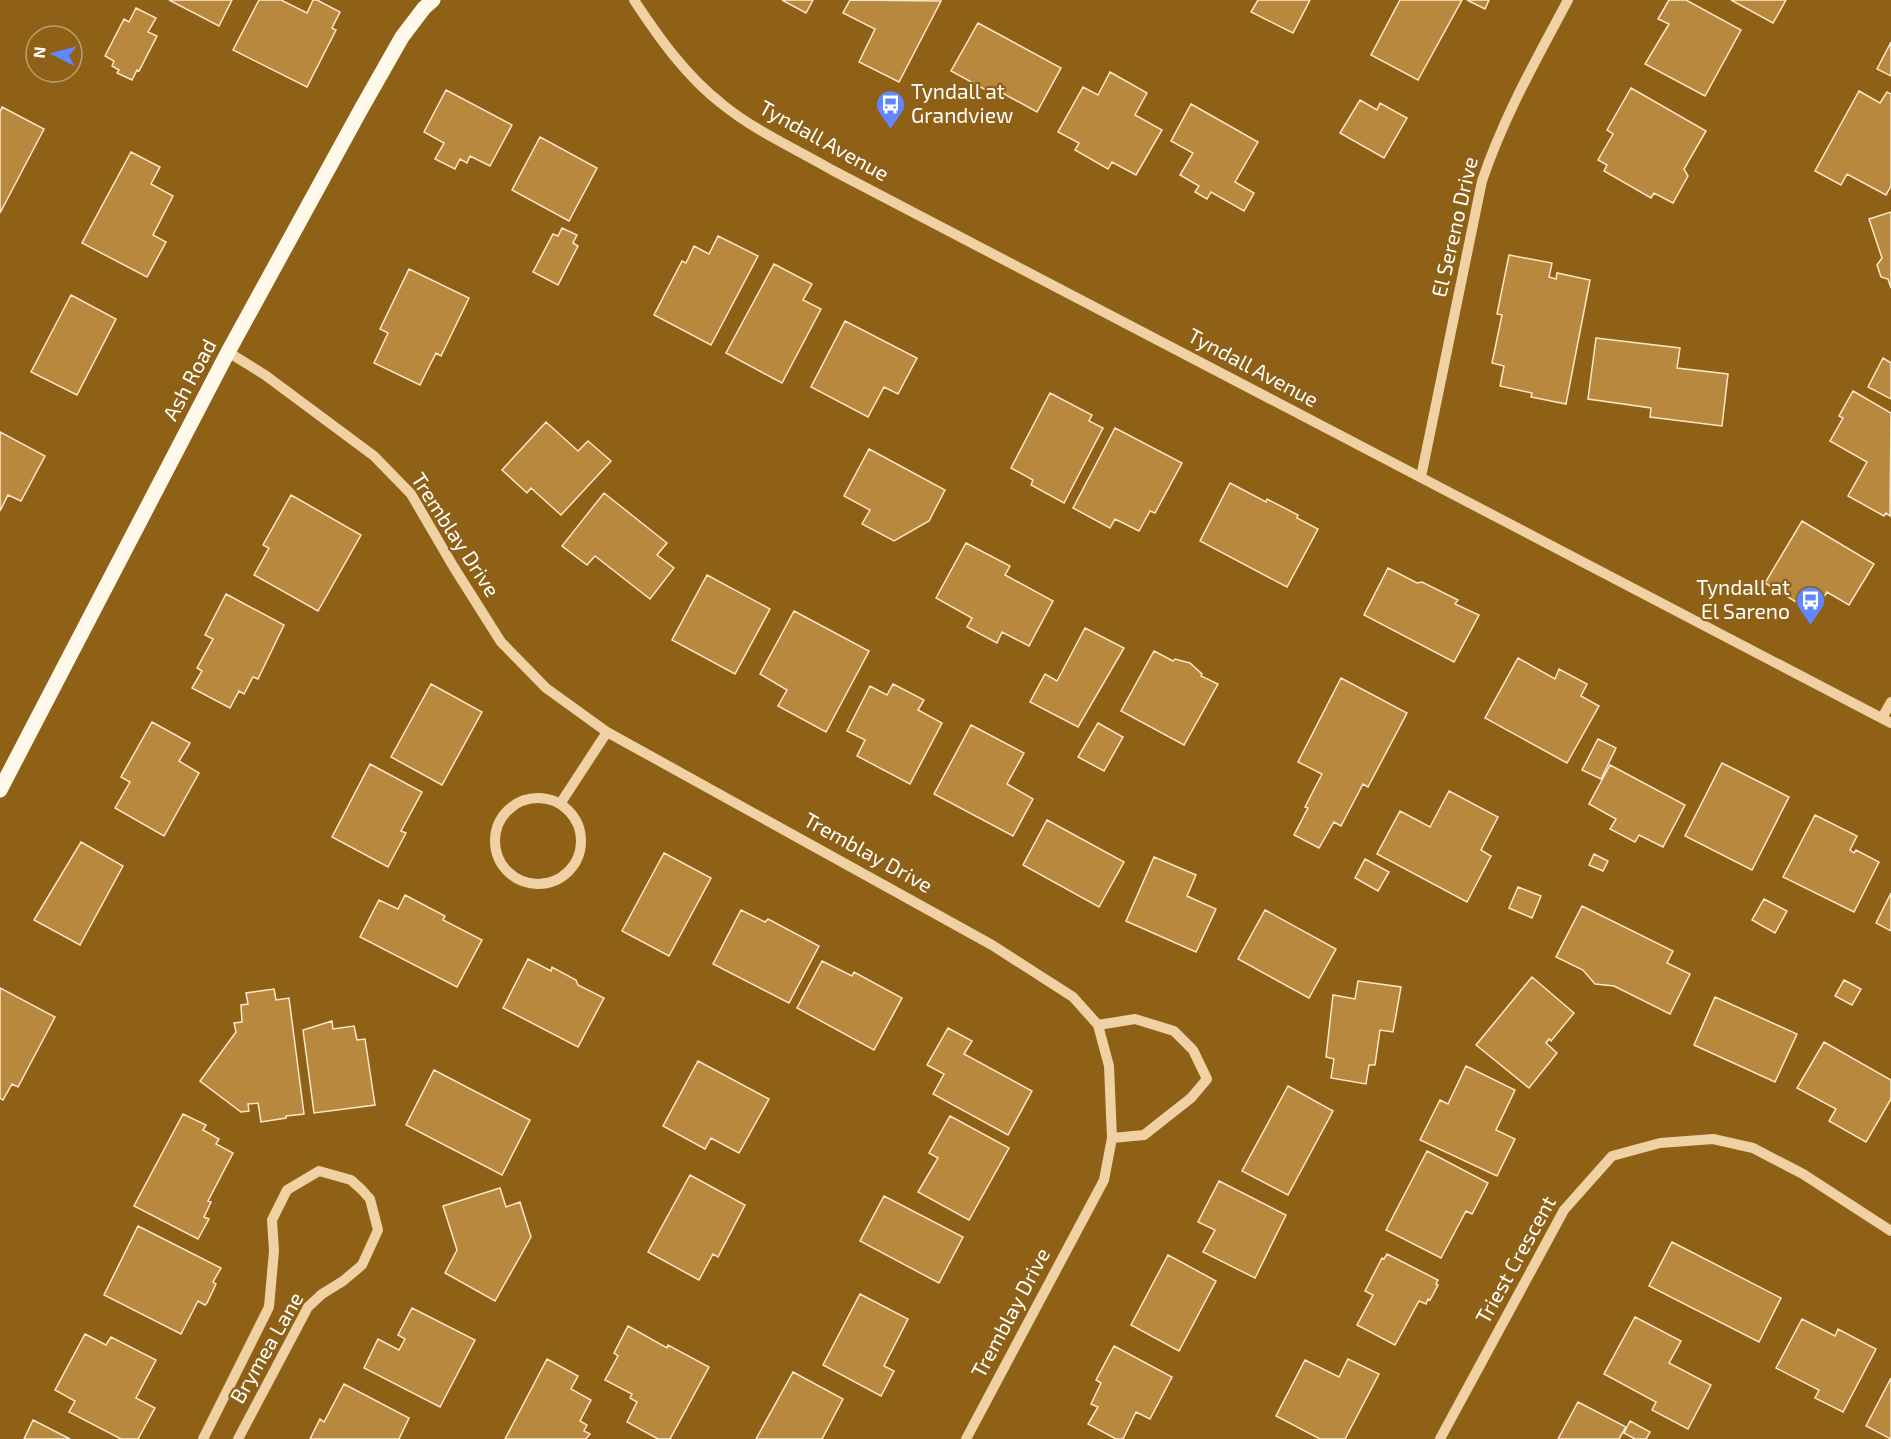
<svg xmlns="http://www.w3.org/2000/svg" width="1891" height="1439" viewBox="0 0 1891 1439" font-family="'Exo 2',sans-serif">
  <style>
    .building { fill: #b8883f; stroke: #fbe7c9; stroke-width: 1.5 }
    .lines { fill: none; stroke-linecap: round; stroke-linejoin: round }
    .minor { stroke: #f0d1a3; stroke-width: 10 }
    .major { stroke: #fff9eb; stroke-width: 15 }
    .labels { text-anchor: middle; stroke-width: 4.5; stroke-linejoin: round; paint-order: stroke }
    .poi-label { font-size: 21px; fill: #fff; stroke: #8f6116; text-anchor: start }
    .street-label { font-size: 21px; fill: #fff; stroke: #8f6116 }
  </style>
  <rect width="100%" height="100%" fill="#8f6116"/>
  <path class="building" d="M169,0H232L219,26Z
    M259,0H281L307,13L313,0H317L340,12L332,28L336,30L307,87L233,50Z
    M782,0H813L806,13Z
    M850,0L941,1L899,82L859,62L875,29L843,13Z
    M1258,0H1310L1293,33L1251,12Z
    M1400,0H1462L1418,80L1371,55Z
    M1467,0H1489L1485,9Z
    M1669,0H1686L1741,30L1705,96L1645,64L1669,24L1658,19Z
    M1731,0H1786L1773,23Z
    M136,8L156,18L148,32L157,36L139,71L137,70L132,80L117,73L119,70L112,66L114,61L105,56L124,19L129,22Z
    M978,23L1061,68L1037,112L997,90L995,95L951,71Z
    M1891,42V76L1877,69Z
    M1110,72L1147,93L1135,115L1162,130L1136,175L1112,162L1108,169L1075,150L1079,143L1058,132L1083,87L1098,95Z
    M1631,88L1706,131L1684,169L1688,176L1673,203L1654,193L1651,198L1604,171L1607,165L1598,160L1613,134L1607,130Z
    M446,90L512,125L490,166L470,156L467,163L460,159L455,169L435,159L444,143L424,132Z
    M1859,91L1880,103L1887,92L1891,94V186L1886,195L1847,174L1841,185L1815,171Z
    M1360,100L1377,110L1380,103L1407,118L1384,158L1340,133Z
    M1191,104L1258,142L1235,182L1254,193L1244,211L1211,192L1207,199L1195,192L1199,186L1180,175L1193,153L1171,141Z
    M2,107L44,129L0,213V112Z
    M540,137L597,168L569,221L512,190Z
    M131,152L160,167L151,184L173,196L153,235L166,242L147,277L82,243Z
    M1891,212V288L1888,279L1881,277L1877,265L1882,258L1869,219Z
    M562,228L577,235L573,243L578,246L558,285L533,272L553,234L558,236Z
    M718,236L758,256L711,345L654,315L682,261L686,263L694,246L709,254Z
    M1509,255L1552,263L1549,277L1556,279L1557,273L1590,280L1566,404L1531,397L1532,393L1500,386L1504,366L1492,363L1502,315L1497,314Z
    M774,264L812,284L803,300L821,309L782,383L726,353Z
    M409,269L469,298L441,356L436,353L420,385L374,363L388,333L380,329Z
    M71,295L116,319L77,395L31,372Z
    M845,321L917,358L898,394L884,387L868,417L811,387Z
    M1596,338L1680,348L1677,368L1728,374L1722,426L1650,417L1651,408L1588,399Z
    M1883,358L1891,363V399L1868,387Z
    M1853,391L1891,413L1890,516L1886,513L1884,516L1848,496L1867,462L1830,441L1843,418L1839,416Z
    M1050,393L1092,415L1089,421L1103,428L1064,503L1031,485L1033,480L1011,468Z
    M546,422L578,451L588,441L611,461L561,515L531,488L527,493L502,470Z
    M1115,428L1182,463L1155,513L1150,511L1139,531L1115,519L1110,528L1073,508Z
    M0,432L45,456L21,501L8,495L0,511Z
    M869,449L945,490L929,521L894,541L862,524L870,510L844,496Z
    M1230,483L1266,502L1267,499L1298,515L1297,518L1318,529L1287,587L1200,541Z
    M604,493L667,543L657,555L674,568L650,599L595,556L587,565L562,546Z
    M291,495L361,535L318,611L254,575L269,548L263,545Z
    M1802,521L1874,564L1849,605L1827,592L1814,613L1765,583Z
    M966,543L1010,566L1005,575L1053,601L1029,646L1002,632L997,643L967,627L972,618L936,598Z
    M1388,568L1417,583L1422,582L1458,600L1455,604L1479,615L1454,662L1364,615Z
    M707,575L770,609L735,674L672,640Z
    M226,594L284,625L258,679L253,677L244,694L239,691L230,708L192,688L202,671L197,668L213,639L205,635Z
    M794,611L869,651L826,732L778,706L787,690L760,674Z
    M1085,628L1124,648L1078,727L1030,702L1045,674L1057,681Z
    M1154,651L1173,661L1175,659L1190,663L1202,674L1201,676L1218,684L1184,745L1121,711Z
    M1518,658L1555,679L1559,669L1587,684L1581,696L1599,706L1567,763L1485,718Z
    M1341,678L1407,713L1368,787L1363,784L1341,826L1334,822L1319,848L1294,835L1308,808L1305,807L1322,774L1298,762Z
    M431,684L482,712L442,785L391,757Z
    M893,684L924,700L918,710L942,723L910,784L857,756L865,740L847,731L870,686L887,695Z
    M152,722L190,743L179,761L199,773L164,836L115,808L130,782L121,777Z
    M1098,723L1123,737L1104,771L1078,757Z
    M971,725L1024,753L1007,784L1033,799L1013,836L934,794Z
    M1598,739L1616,748L1601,779L1582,770Z
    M1722,763L1789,797L1752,870L1685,836Z
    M370,764L422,792L401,831L406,833L388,867L332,837Z
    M1610,765L1685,805L1663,847L1639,835L1635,842L1610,829L1616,819L1589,804Z
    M1449,791L1498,817L1481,850L1491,856L1467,902L1377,854L1400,811L1430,827Z
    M1815,815L1857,836L1850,850L1854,853L1856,850L1879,862L1854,912L1783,877Z
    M1047,820L1124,862L1099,907L1023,865Z
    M81,842L123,866L80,945L34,920Z
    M664,853L711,878L669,956L622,931Z
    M1594,854L1608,861L1603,871L1589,865Z
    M1154,857L1196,875L1187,896L1216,909L1196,952L1126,921Z
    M1365,859L1389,872L1378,891L1355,878Z
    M1518,887L1541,896L1532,918L1509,908Z
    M1891,893V931L1876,923Z
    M405,895L445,916L443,920L482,940L457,987L360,937L379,900L398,909Z
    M1764,899L1787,911L1775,933L1752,920Z
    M1582,906L1673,951L1667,963L1690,974L1670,1014L1614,986L1595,984L1583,970L1556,957Z
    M741,910L765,922L768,919L819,946L789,1003L713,964Z
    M1265,910L1336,949L1309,998L1238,959Z
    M528,959L551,971L552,967L576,980L578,985L604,998L578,1047L503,1008Z
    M822,961L852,976L854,972L902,998L874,1050L797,1008Z
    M1532,977L1574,1013L1551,1041L1549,1039L1546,1043L1557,1053L1529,1088L1476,1045Z
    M1844,980L1861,989L1852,1005L1835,996Z
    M1358,981L1401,987L1393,1032L1380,1030L1375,1065H1369L1366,1084L1331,1078L1334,1059L1326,1057L1333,995L1355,999Z
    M0,988L55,1017L18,1087L12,1084L3,1100L0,1098Z
    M274,989L276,1000L289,998L304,1114L286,1116V1118L261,1122L258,1103L248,1104L249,1111L241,1112L200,1081L236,1032L234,1023L242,1022L241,1005L248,1004L246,993Z
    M1715,997L1797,1034L1775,1082L1694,1045Z
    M332,1021L333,1029L354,1026L357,1040L365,1039L375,1105L314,1113L303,1030Z
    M948,1028L972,1041L964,1054L1032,1091L1008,1135L933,1094L944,1074L927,1065Z
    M1824,1042L1891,1080V1099L1866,1142L1829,1121L1836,1109L1797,1088Z
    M698,1061L769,1099L739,1153L711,1138L705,1149L663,1126Z
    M1466,1066L1515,1090L1496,1130L1515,1139L1497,1176L1420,1140L1440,1100L1448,1104Z
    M434,1070L530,1120L502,1175L406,1125Z
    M1288,1086L1333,1111L1288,1195L1242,1171Z
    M183,1114L206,1125L203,1130L219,1139L216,1144L233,1153L208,1201L211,1202L204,1217L209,1219L198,1239L134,1206Z
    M950,1116L1009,1148L969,1220L918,1192L938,1158L929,1153Z
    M1427,1151L1488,1183L1472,1214L1466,1211L1441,1258L1386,1230Z
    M690,1175L745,1205L718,1257L713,1254L699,1280L648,1252Z
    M1219,1181L1286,1215L1255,1278L1203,1252L1215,1230L1198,1222Z
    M500,1188L506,1207L520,1202L531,1237L495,1301L445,1273L457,1250L443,1206Z
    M884,1196L963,1237L939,1283L860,1241Z
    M138,1226L221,1268L213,1282L216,1284L207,1303L205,1305L198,1301L181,1334L104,1295Z
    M1672,1242L1781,1298L1759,1342L1649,1286Z
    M1387,1254L1438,1280L1436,1284L1438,1285L1430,1300L1428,1299L1426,1304L1419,1301L1395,1345L1357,1325L1373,1295L1365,1291L1382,1258L1384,1259Z
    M1168,1255L1216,1281L1179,1351L1131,1325Z
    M860,1294L908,1319L884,1366L894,1371L881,1396L823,1365Z
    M412,1308L475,1340L440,1407L364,1368L378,1339L399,1350L405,1339L398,1335Z
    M1635,1317L1681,1341L1669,1363L1711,1385L1688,1429L1652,1410L1656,1402L1604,1374Z
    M1802,1319L1835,1336L1838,1329L1876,1349L1843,1412L1815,1398L1819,1390L1776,1368Z
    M628,1326L667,1348L668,1345L709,1367L670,1439H658L627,1422L637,1402L630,1398L632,1394L605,1380L618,1356L614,1353Z
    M85,1334L106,1345L111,1337L156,1360L136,1398L155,1408L138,1439H121L69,1412L75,1401L55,1390Z
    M1114,1346L1172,1377L1150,1419L1136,1412L1123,1439H1116L1088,1424L1098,1407L1091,1404L1101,1383L1096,1380Z
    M547,1359L578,1376L571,1389L591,1400L580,1421L587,1425L584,1431L590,1434L586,1439H505Z
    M1348,1359L1379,1374L1345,1439H1320L1276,1416L1305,1360L1339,1377Z
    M793,1372L843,1399L822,1439H756Z
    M1891,1378V1439L1866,1426Z
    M344,1384L409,1418L399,1439H310L320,1419L324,1422Z
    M1578,1402L1626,1427L1619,1439H1558Z
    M33,1420L70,1439H24Z
    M1630,1421L1650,1432L1646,1439H1635L1624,1433Z"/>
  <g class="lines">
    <path class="minor" d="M634,0C659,38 686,76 722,104C755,131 796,149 832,170L1891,723
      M228,352L265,375L374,456L411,494L453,566L501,642L546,688L607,732L992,945L1073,997L1098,1025L1109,1066L1112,1138L1104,1180L966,1439
      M1421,477L1482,181C1504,116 1536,60 1568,0
      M1882,718L1891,702
      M495 841a43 43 0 1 1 86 0a43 43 0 1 1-86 0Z
      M560,804L607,732
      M1098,1025L1135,1019L1174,1031L1193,1050L1207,1079L1191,1098L1144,1135L1112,1138
      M203,1439L269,1307L274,1251L272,1220L287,1190L319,1171L351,1180L362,1190L370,1199L378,1230L362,1265L343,1281L322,1294L308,1307L238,1439
      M1440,1439L1564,1210L1612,1156L1660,1143L1713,1139L1753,1148L1803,1174L1891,1231"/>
    <path class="major" d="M0,790L228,352L360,111L402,37L424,8L433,0"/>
  </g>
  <defs>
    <symbol id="bus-pin" viewBox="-11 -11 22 30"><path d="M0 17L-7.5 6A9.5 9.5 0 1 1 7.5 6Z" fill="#6186ff" stroke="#8f6116"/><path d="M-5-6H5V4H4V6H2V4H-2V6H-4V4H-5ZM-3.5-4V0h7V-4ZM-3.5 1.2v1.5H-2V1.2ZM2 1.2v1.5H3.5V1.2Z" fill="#fff"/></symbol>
  </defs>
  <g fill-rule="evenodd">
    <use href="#bus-pin" x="874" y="88" width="33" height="45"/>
    <use href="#bus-pin" x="1794" y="584" width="33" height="45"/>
  </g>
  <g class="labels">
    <g class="poi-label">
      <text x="911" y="99">Tyndall at<tspan x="911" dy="24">Grandview</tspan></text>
      <text x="1790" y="595" text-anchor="end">Tyndall at<tspan x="1790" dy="24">El Sareno</tspan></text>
    </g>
    <g class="street-label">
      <text transform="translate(824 141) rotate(29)" y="7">Tyndall Avenue</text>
      <text transform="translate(1455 227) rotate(-77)" y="7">El Sereno Drive</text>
      <text transform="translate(1253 368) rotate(28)" y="7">Tyndall Avenue</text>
      <text transform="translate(190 380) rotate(-62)" y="7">Ash Road</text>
      <text transform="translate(455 535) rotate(57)" y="7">Tremblay Drive</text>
      <text transform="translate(868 853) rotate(29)" y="7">Tremblay Drive</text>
      <text transform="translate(1516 1260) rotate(-61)" y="7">Triest Crescent</text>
      <text transform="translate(1011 1313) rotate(-62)" y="7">Tremblay Drive</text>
      <text transform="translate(267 1348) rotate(-60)" y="7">Brymea Lane</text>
    </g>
  </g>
  <g transform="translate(54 54) rotate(276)"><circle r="28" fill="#8f6116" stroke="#bca073" stroke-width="1.5"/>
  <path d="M0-4.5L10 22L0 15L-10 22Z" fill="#6186ff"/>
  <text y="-9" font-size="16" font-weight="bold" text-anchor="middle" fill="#ffffff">N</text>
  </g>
</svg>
